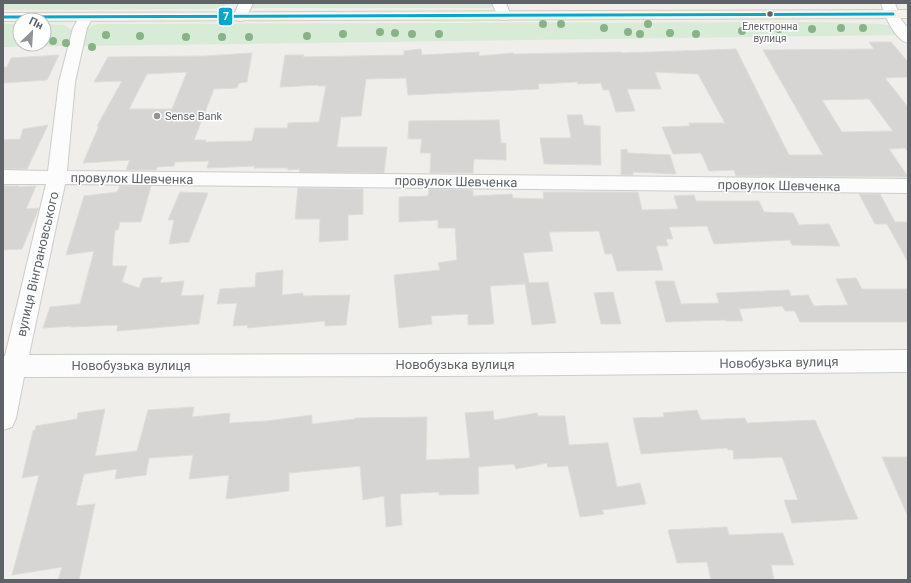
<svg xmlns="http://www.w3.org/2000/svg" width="911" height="583" viewBox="0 0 911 583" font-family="Roboto,sans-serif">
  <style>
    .green { fill: #d8ebd6 }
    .building { fill: #d6d5d3; stroke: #deddd9; fill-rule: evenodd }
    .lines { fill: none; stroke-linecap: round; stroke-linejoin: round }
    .minor-casing { stroke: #cbcccc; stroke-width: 2 }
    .major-casing { stroke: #d7ceb8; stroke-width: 2 }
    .minor { fill: #fdfcfc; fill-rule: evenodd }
    .major { fill: #f4f2e9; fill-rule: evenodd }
    .bus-1-casing { stroke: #fff; stroke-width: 5 }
    .bus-1 { stroke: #00a9ce; stroke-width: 3 }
    .tree { fill: #88b388 }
    .bus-dot { fill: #5f6368; stroke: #fff; stroke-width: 1.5 }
    .poi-dot { fill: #919496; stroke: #fff; stroke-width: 1.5 }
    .labels { text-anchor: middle; stroke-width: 3; stroke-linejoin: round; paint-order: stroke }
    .far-bus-label { font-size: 10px; fill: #5f6368; stroke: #fff }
    .far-poi-label { font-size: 11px; fill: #5f6368; stroke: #fff; text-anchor: start }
    .street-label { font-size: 13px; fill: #5f6368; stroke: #fff }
    .line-badge { stroke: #fff; stroke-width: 1.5 }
    .badge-label { font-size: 11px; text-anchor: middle; font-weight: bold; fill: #fff }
  </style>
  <rect width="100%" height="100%" fill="#efeeea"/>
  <path class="green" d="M3,3H231L214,9L3,10Z
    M250,3H494L495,5L490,8H252L250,7Z
    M818,22L879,24L888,25L900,35L81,46L87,28L97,24Z
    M3,24H20V44H44V24L64,25L74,31L71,46L3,47Z"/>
  <path class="building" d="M869,42H891L908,62V77L885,78L908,107V152L905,148L889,149L908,177L736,176L734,170L709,171L701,153L673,154L662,127L690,126L689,123H725L698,74L655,72L661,89H627L635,111L616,112L609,90H603L601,83L578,84L577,82L538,84L539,89L408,95L406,78L366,79L361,116L341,117L337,147H387L384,173L299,172L300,169L288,170V168H254L255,166L207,168L209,161L175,162L174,166L157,167L156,170H126L130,160L83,163L99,126H97L122,81L94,82L108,57L205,56L252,53L247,82L239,83L237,88L214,89L194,140H206L205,142L252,141L255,128H287L288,123L319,122L326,86H318L319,85L280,87L285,55H304L303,57L404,55V51L421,49L422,55L479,52V56L513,53L514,54L621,52L622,53L736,49L789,155H823L763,50L874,49ZM187,72L172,109H129L147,74ZM869,99L893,131L842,132L822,100Z
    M59,55L47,80L3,83V67H7L11,58Z
    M567,115H582L584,125L600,126L601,165L544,164L540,138H571Z
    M499,120L501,143H506V160L474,159L473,173H430L431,153H420L422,139H408L409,121Z
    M48,125L27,169H3V140L20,139L23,129Z
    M627,149L628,153L670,155L676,174L633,172V175H621V150Z
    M3,186H19L18,187L36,186L26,209L39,208L22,249L3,250Z
    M120,186H151L141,222H120L118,230H115L112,266H127L122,282L139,288L143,278L162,277L160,283L184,281L181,296L204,295L199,324L117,331L118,325L71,327L72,326L43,328L50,307L80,304L94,251L66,255L84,196L117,192Z
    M298,188L363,189V214L348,215V240L319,242L320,219H295Z
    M429,189L473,190V196L512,194L513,198L544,199L543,192H638L642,210L678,209L674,196L694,195L696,201H759L764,212L793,213L799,225L829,224L840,246L792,245L790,240L714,244L707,226L669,227L673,239H666L668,246H656L663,270L617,271L612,254H605L599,231L549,232L553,251L523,253L529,283L548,282L556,323L532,325L525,284L490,286L494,324L468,325V314L431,316L432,324L399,328L394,275L440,270L438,263L457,260L455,228H438V220L399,222V197L428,196Z
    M180,192L208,193L189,242L169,244L174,220H168Z
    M859,194H880L895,222H908V262L887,224H875Z
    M283,270L282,295L303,293V296L350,295L346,325L325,326V321L247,328L248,325L233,326L237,303L217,304L220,289L255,287L256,273Z
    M856,278L862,289H908V322H800L795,311H785L782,306L739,309L743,321H725V320L666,322L655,281H674L681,304L719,303L716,293L789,290L791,296L808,295L814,306L848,305L836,279Z
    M613,292L621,324H601L594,293Z
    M194,407L192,417L230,413L229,423L267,421L312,415V424L355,419V418L427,417L426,460L470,458L465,413L493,411L494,420L537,413L538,416H565L569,445L608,443L617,487L640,483L646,504L602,510L604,514L580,517L568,466L548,467L547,463L516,469L514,464L478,467L479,494L439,495V492L400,494L402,525L386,527L384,496L363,500L360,466L289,473V491L226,499L229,475L189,479L193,455L149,458L146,475L115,479L117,469L84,474L76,506L95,504L79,580H58L62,567L12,575L39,475L22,478L33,431L35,430L36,426L77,419L78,413L105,409L95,456L137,451L148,410Z
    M697,410L701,420L745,418L747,423L815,420L858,519L792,523L784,500H798L782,457L734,459L733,450H728L727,448L641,454L633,418L664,417L663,413Z
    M882,457H908V517Z
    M727,527L729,535L783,533L794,565H771L774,580H711L707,562L677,563L668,530Z"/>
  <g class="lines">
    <defs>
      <path id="minor" d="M239,3H253L245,20L240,21L235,20L233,17Z
        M492,3H506L511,16L509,19L504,20L499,19Z
        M881,3H895L900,18L908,28V43C894,39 885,16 881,3Z
        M86,13L91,14L93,17L87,28L75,82L67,171L908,179V193L65,184L29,355L439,354L908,350V372L439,376L24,377L16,418L12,427L3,430V356H5L46,184H3V170L48,171L59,82L73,28L81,14Z"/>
      <path id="major" d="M908,10V18L44,21V20H20V21H3V13Z"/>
    </defs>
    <use href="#minor" class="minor-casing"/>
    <use href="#major" class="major-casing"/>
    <use href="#minor" class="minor"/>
    <use href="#major" class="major"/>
    <defs>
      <path id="bus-1" d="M3,17L893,14"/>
    </defs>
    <use href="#bus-1" class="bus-1-casing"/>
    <use href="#bus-1" class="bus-1"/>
  </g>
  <g class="tree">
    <circle cx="543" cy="24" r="4"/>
    <circle cx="561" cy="24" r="4"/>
    <circle cx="648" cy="24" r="4"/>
    <circle cx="604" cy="28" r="4"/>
    <circle cx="841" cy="28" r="4"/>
    <circle cx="863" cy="28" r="4"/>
    <circle cx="779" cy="29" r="4"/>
    <circle cx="812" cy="29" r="4"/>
    <circle cx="742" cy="31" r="4"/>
    <circle cx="380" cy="32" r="4"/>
    <circle cx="628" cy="32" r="4"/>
    <circle cx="395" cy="33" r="4"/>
    <circle cx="670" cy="33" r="4"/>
    <circle cx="343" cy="34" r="4"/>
    <circle cx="412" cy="34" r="4"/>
    <circle cx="439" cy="34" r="4"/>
    <circle cx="640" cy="34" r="4"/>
    <circle cx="696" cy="34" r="4"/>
    <circle cx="106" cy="35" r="4"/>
    <circle cx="140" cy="36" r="4"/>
    <circle cx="307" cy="36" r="4"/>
    <circle cx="186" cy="37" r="4"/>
    <circle cx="222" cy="37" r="4"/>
    <circle cx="249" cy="37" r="4"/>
    <circle cx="53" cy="41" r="4"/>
    <circle cx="66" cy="43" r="4"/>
    <circle cx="92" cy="47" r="4"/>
  </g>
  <circle class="bus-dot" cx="770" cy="14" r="3.5"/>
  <circle class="poi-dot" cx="157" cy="116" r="4"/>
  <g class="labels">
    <g class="far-bus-label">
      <text x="770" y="30">Електронна<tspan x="770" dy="12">вулиця</tspan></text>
    </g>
    <g class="far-poi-label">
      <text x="165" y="120">Sense Bank</text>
    </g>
    <g class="street-label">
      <text transform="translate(132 178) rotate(1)" y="5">провулок Шевченка</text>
      <text transform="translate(456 181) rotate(1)" y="5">провулок Шевченка</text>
      <text transform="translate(779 185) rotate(1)" y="5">провулок Шевченка</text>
      <text transform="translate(37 264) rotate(-77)" y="5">вулиця Вінграновського</text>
      <text transform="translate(779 362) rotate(-1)" y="5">Новобузька вулиця</text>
      <text x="455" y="369">Новобузька вулиця</text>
      <text x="131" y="370">Новобузька вулиця</text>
    </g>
  </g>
  <rect class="line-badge" x="218" y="7" width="15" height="19" rx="4" fill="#00a9ce"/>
  <g class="badge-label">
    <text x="226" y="20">7</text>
  </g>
  <rect width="911" height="583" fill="none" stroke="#5f6368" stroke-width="8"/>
  <g transform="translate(32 32) rotate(25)"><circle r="19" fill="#ffffff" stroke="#bfc1c3"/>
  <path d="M0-3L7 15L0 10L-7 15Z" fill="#919496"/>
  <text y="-6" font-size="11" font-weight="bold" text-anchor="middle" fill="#5f6368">Пн</text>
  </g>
</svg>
